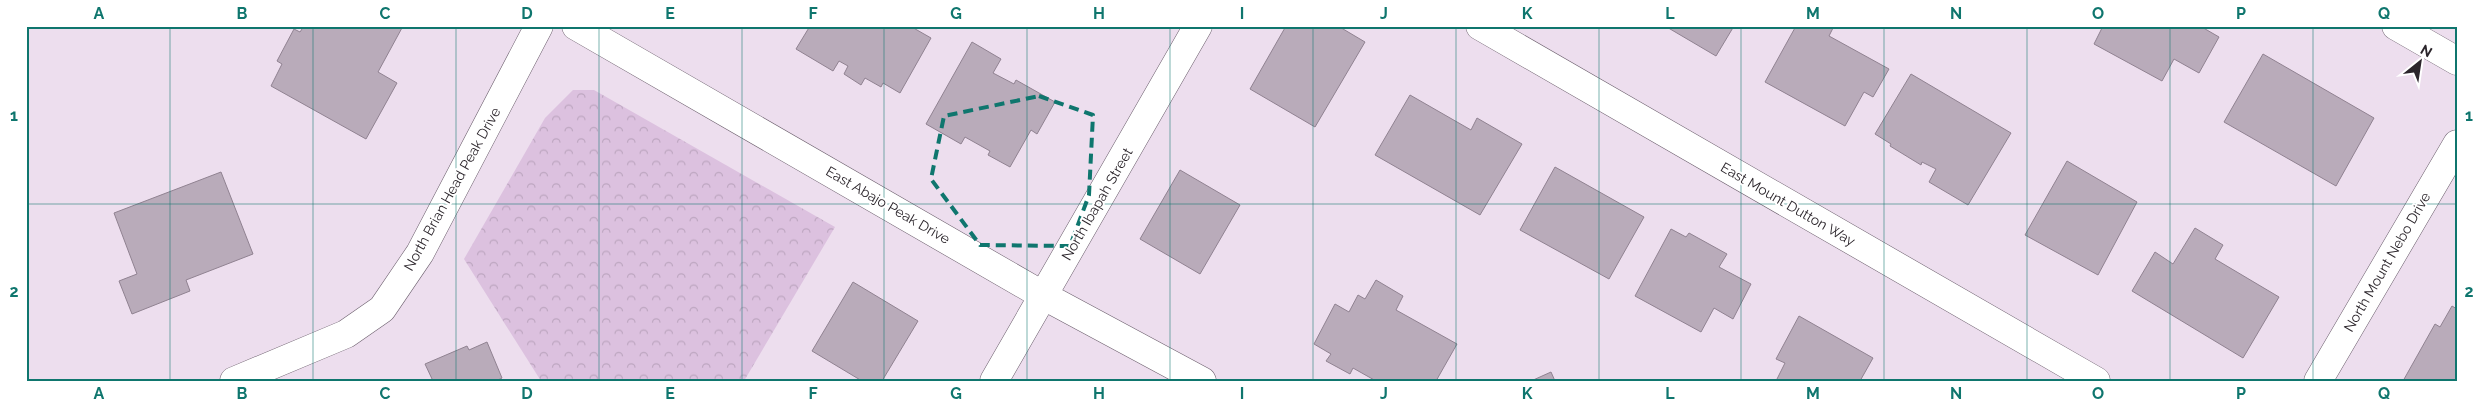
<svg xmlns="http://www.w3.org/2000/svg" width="2483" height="407" viewBox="0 0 2483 407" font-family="Raleway,sans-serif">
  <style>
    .park { fill: url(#park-crowns) }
    .building { fill: #b9abba; stroke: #908291 }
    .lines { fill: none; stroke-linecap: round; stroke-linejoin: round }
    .minor-casing { stroke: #6b5e6c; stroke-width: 29 }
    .minor { stroke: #fff; stroke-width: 28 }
    .marked { fill: none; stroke: #0f766e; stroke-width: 4; stroke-dasharray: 10 6; stroke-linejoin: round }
    .grid { fill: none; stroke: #0f766e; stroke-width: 1; stroke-opacity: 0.55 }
    .labels { text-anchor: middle; stroke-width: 4; stroke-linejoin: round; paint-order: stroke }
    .street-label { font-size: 14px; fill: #2b252b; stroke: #fff }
    .neatline { fill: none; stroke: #0f766e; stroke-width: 2 }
    .grid-label { font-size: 16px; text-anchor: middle; font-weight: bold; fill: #0f766e }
  </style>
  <defs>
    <pattern id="park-crowns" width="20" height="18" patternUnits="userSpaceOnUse" patternTransform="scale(1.25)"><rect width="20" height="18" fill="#dcc1df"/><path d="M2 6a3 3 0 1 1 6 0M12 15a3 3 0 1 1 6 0" fill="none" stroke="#bda6c0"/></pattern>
  </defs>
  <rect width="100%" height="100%" fill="#eddeee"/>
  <path class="park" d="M573,90H594L835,227L744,381H541L464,259L545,118Z"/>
  <path class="building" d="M304,26H403L378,72L397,83L366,139L271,86L282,64L277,61L294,29L300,32Z
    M810,26H910L931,38L900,93L883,83L881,87L865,78L861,85L844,74L848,66L839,61L833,71L796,49Z
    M1286,26H1338L1365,42L1315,127L1250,89Z
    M1665,26H1734L1716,56Z
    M1796,26H1834L1829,36L1889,69L1873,97L1864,92L1845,126L1765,82Z
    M2103,26H2200L2219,37L2199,73L2174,59L2162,81L2094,44Z
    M972,42L1001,59L993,73L1014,84L1016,80L1055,102L1037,134L1031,130L1010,167L988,155L990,151L965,137L961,144L926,124Z
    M2263,54L2374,118L2336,186L2224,122Z
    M1911,74L2011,133L1968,205L1929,182L1936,169L1922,162L1921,165L1890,146L1891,144L1875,134Z
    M1410,95L1471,130L1477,118L1522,144L1480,215L1375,155Z
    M2067,161L2137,202L2098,275L2025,235Z
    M1555,167L1644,217L1609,279L1520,230Z
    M1180,170L1240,205L1200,274L1140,239Z
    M221,172L253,254L186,280L190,291L132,314L119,281L137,274L114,213Z
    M2195,228L2223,245L2215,259L2279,297L2243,358L2132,291L2155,252L2173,264Z
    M1671,229L1686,237L1689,233L1727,254L1719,267L1751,284L1733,319L1714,308L1701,332L1635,296Z
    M1376,280L1403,296L1396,310L1457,344L1436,381H1376L1353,368L1350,374L1326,361L1331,354L1314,344L1335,304L1349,312L1358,295L1365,299Z
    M853,282L918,321L882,381H862L812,351Z
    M2452,306L2457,309V381H2403L2435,324L2440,327Z
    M1799,316L1873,358L1860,381H1776L1785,363L1776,359Z
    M487,342L502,378L496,381H433L425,364L467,346L469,350Z
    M1551,372L1555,381H1531Z"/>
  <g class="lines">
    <defs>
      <path id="minor" d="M576,26L1044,296L1202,381
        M1480,26L2096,381
        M2396,26L2457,61
        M234,381L346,334L382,309L420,253L539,26
        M994,381L1198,26
        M2318,381L2457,144"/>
    </defs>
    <use href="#minor" class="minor-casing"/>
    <use href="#minor" class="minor"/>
  </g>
  <path class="marked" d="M1039,96L1093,115L1089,195L1070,246L980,245L931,179L944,116Z"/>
  <path class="grid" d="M170,26V381M313,26V381M456,26V381M599,26V381M742,26V381M884,26V381M1027,26V381M1170,26V381M1313,26V381M1456,26V381M1599,26V381M1741,26V381M1884,26V381M2027,26V381M2170,26V381M2313,26V381M26,204H2457"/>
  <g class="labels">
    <g class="street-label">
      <text transform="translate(452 189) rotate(-61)" y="5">North Brian Head Peak Drive</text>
      <text transform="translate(1097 204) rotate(-60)" y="5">North Ibapah Street</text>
      <text transform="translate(1788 204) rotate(30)" y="5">East Mount Dutton Way</text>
      <text transform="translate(888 205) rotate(30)" y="5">East Abajo Peak Drive</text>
      <text transform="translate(2387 262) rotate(-60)" y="5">North Mount Nebo Drive</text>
    </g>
  </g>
  <rect width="2483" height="407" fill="none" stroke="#ffffff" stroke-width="55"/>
  <g transform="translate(2420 62) rotate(30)" stroke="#ffffff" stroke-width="4" paint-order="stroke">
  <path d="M0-4L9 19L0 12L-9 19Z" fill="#2b252b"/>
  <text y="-8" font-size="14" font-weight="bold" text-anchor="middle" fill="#2b252b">N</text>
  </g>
  <rect x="28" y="28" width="2428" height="352" class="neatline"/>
  <g class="grid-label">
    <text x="99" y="19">A</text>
    <text x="242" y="19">B</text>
    <text x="385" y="19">C</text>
    <text x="527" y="19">D</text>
    <text x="670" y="19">E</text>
    <text x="813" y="19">F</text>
    <text x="956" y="19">G</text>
    <text x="1099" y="19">H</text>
    <text x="1242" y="19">I</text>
    <text x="1384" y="19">J</text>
    <text x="1527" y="19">K</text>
    <text x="1670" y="19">L</text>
    <text x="1813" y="19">M</text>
    <text x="1956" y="19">N</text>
    <text x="2098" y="19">O</text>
    <text x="2241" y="19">P</text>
    <text x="2384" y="19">Q</text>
    <text x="14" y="121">1</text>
    <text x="2469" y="121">1</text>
    <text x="14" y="297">2</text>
    <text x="2469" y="297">2</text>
    <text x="99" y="399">A</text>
    <text x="242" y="399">B</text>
    <text x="385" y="399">C</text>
    <text x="527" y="399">D</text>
    <text x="670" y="399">E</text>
    <text x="813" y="399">F</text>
    <text x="956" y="399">G</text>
    <text x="1099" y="399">H</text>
    <text x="1242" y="399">I</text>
    <text x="1384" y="399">J</text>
    <text x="1527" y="399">K</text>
    <text x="1670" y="399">L</text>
    <text x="1813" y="399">M</text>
    <text x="1956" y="399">N</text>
    <text x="2098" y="399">O</text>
    <text x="2241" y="399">P</text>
    <text x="2384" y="399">Q</text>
  </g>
</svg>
